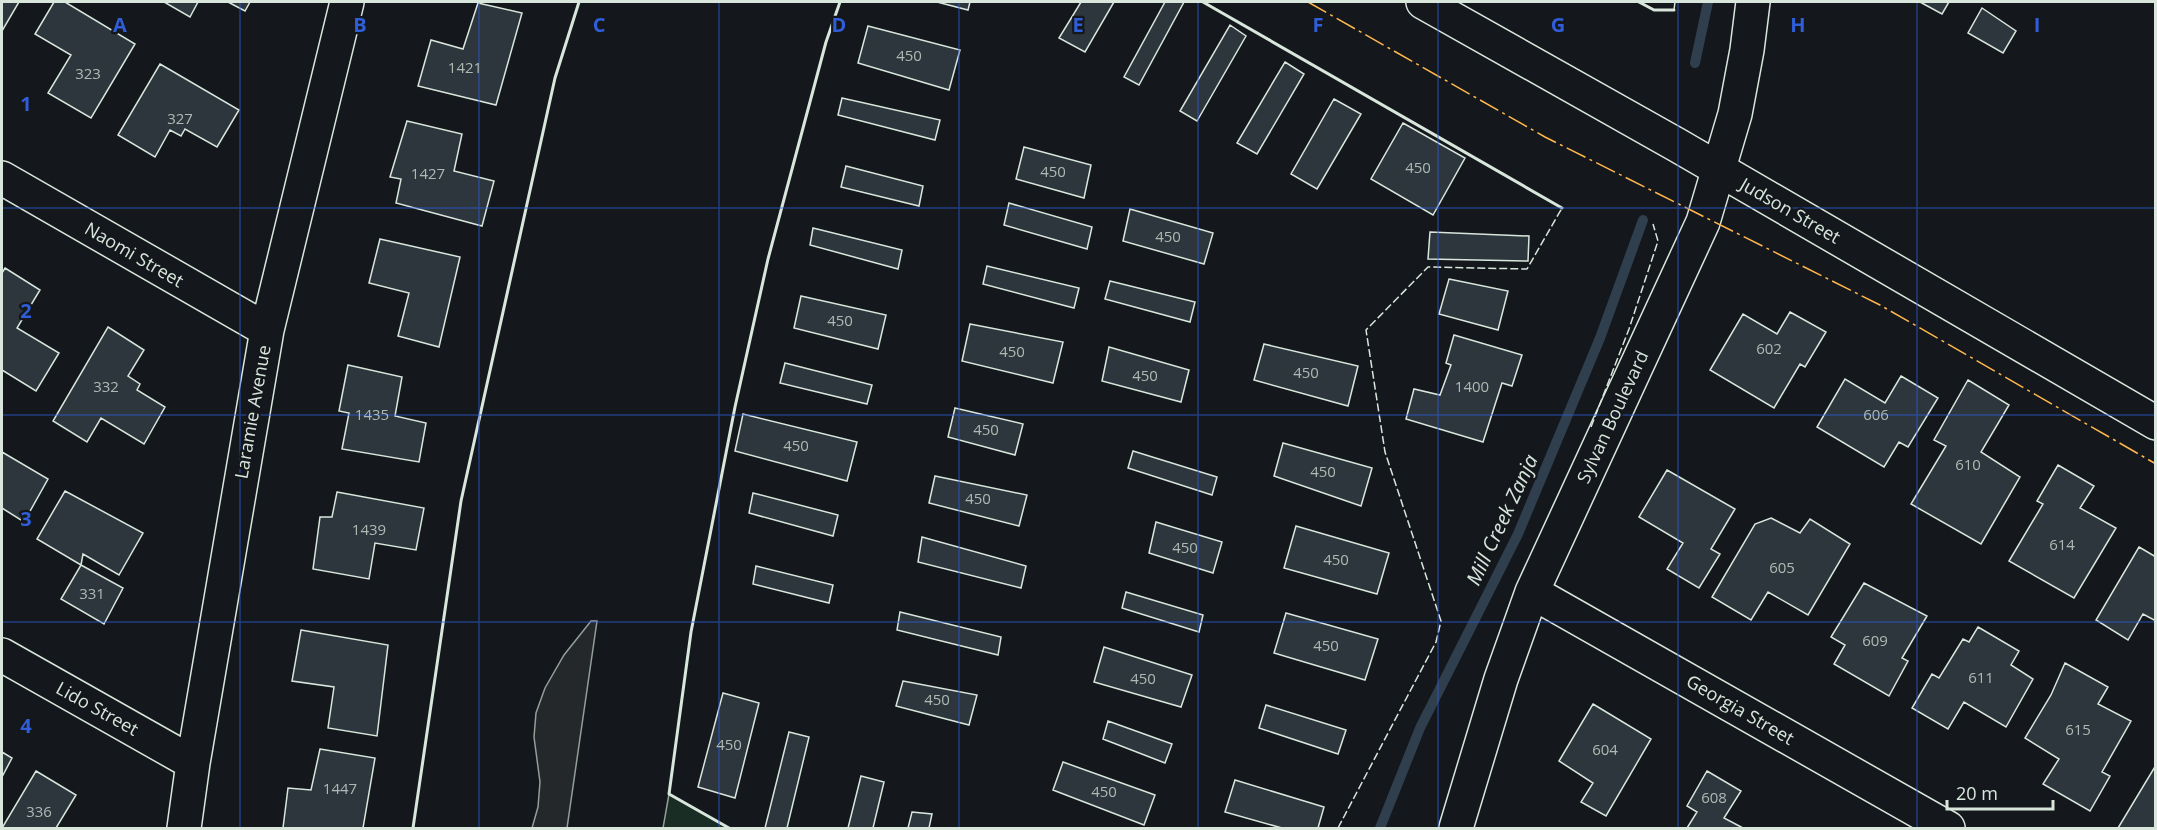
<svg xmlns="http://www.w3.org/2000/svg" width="2157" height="830" viewBox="0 0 2157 830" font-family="'Open Sans',sans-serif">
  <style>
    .green { fill: #1a2d24; stroke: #939e99; stroke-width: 1.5 }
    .parking { fill: #24282b; stroke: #939e99; stroke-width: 1.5 }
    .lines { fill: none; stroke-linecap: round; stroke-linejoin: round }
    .stream { stroke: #2f3f4d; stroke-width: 10 }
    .building { fill: #2c363c; stroke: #d8e6dc; stroke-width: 1.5 }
    .minor-casing { stroke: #d8e6dc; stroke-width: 36 }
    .major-casing { stroke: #d8e6dc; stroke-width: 36 }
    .minor { stroke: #14181c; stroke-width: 33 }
    .major { stroke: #14181c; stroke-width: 33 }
    .fence { stroke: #d8e6dc; stroke-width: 1.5; stroke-dasharray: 8 3; stroke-linecap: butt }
    .wall { stroke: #d8e6dc; stroke-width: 3 }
    .power { stroke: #ffb74d; stroke-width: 1.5; stroke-dasharray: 21 4.5 3 4.5; stroke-linecap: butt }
    .grid { fill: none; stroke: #305dd8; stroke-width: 1.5; stroke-opacity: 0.55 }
    .labels { text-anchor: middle; stroke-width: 4.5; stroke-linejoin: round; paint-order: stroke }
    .number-label { font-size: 15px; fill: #adbab4 }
    .street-label { font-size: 18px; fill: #d8e6dc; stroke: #14181c }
    .water-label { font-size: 20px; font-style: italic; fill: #d8e6dc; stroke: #14181c }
    .grid-label { font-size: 20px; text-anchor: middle; font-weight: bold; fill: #305dd8; stroke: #14181c; stroke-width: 4.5; stroke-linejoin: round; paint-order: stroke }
  </style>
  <rect width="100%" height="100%" fill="#14181c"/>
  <path class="green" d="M669,794L729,828H663Z"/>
  <path class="parking" d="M591,621H597L567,828H532L538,807L540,782L534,737L536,713L545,688L564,655Z"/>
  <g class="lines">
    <path class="stream" d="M1695,63L1708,2
      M1380,828L1420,728L1518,534L1600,338L1643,220"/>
  </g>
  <path class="building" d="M2,2H19L2,31Z
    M54,2H65L135,44L91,118L48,93L71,55L35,34Z
    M164,2H198L190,17Z
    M228,2H250L245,11Z
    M937,2H970L968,10Z
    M1081,2H1114L1085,52L1059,38Z
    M1165,2H1184L1139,85L1124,77Z
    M1920,2H1949L1942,14Z
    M478,3L522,13L496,105L418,86L431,40L463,49Z
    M1982,8L2016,31L2003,53L1968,33Z
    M1230,25L1246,36L1197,121L1180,111Z
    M868,26L960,50L949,90L858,63Z
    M1285,62L1304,74L1257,154L1237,143Z
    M160,64L239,110L217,147L185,129L181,136L170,130L155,157L118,135Z
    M842,98L940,120L935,140L838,115Z
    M1334,99L1361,114L1317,189L1291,174Z
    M407,121L462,134L454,171L494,181L482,226L396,203L401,179L390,177Z
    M1403,123L1465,158L1433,215L1371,179Z
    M1024,147L1091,165L1084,198L1016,179Z
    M846,166L923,186L919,206L841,187Z
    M1009,203L1092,227L1087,249L1004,225Z
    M1130,209L1213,233L1204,264L1123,241Z
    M813,228L902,250L898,269L810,245Z
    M1430,232L1529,236L1528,261L1428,259Z
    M380,239L460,257L439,347L398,336L409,293L369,283Z
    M987,266L1079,288L1074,308L983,284Z
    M5,268L40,290L17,328L59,353L36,391L2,370V273Z
    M1449,279L1508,291L1498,330L1439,314Z
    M1110,281L1195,302L1190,322L1105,299Z
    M801,296L886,315L878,349L794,328Z
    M1790,312L1826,332L1805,367L1800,364L1774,408L1710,370L1743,314L1777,334Z
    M970,324L1063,342L1053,383L962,361Z
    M108,327L144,350L128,376L140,384L137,390L165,407L144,444L101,418L87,442L53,421Z
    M1454,335L1522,355L1512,386L1502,383L1483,442L1406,419L1414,389L1440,395L1451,365L1446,363Z
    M1264,344L1358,366L1348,406L1254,380Z
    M1109,347L1189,370L1181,402L1102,381Z
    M785,363L872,385L867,404L780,383Z
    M348,365L402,377L395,416L426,423L419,462L342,449L349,413L339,411Z
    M1901,376L1938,398L1908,447L1899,442L1884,467L1817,427L1845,379L1885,403Z
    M1968,380L2009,405L1981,452L2020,477L1981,544L1911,504L1946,446L1934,440Z
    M955,408L1023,424L1015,455L948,437Z
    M743,414L857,442L847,481L735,451Z
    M1283,443L1372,468L1361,506L1274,476Z
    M1133,451L1217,477L1212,495L1128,468Z
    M2,452L48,479L24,522L2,508Z
    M2058,465L2094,486L2080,508L2116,528L2074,598L2009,561L2043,504L2037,501Z
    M1667,470L1735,509L1711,549L1720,554L1699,588L1667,569L1683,543L1639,517Z
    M935,476L1027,495L1019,526L929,503Z
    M65,491L143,533L119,575L83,554L81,565L37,539Z
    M337,492L424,508L416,550L375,543L369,579L313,569L320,517H332Z
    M753,493L838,515L833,536L749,513Z
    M1771,518L1800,533L1810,519L1850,544L1808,615L1768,592L1751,620L1712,597L1755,524Z
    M1156,522L1222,542L1213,573L1149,553Z
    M1296,526L1389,553L1377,594L1284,568Z
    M922,537L1026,566L1021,588L918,562Z
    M2139,547L2156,557V621L2143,614L2128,640L2096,620Z
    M81,565L123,588L104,624L61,599Z
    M756,566L833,585L829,603L753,584Z
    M1864,583L1927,616L1902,658L1908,661L1889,696L1834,664L1845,645L1831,637Z
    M1126,592L1203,615L1199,632L1122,608Z
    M900,612L1001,637L998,655L897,630Z
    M1286,613L1378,639L1365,680L1274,653Z
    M1978,627L2019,651L2011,665L2033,679L2006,727L1964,702L1948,729L1912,708L1932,674L1939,678L1963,639L1969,642Z
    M301,630L388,645L377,736L328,728L334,687L292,681Z
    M1104,647L1192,675L1181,707L1094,682Z
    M2065,663L2108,687L2098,704L2131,721L2102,772L2110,776L2090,811L2043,784L2059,759L2025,738L2051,695Z
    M903,681L977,695L969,725L896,706Z
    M723,693L759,703L735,798L698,787Z
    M1593,704L1651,739L1606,816L1581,802L1593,783L1559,761Z
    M1266,705L1346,730L1338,754L1259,728Z
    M1108,721L1172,744L1165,763L1103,739Z
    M789,732L809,737L787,828H765Z
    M320,749L375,758L363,828H283L288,788L311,790Z
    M2,752L12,758L2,777Z
    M1063,762L1155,795L1144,825L1053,790Z
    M2156,765V828H2118Z
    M36,771L76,795L56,828H2Z
    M1707,771L1741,791L1724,818L1743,828H1687L1697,812L1687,806Z
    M861,776L884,782L873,828H848Z
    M1235,780L1324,807L1318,828H1282L1225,812Z
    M912,812L932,814L929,828H908Z"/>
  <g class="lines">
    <defs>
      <path id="minor" d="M2,178L267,330
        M1532,592L1948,828
        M2,655L193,763
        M184,828L193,763L267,330L347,2
        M1456,828L1501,679L1532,592L1703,222L1735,114L1747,50L1753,2"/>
      <path id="major" d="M1423,2L1677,145L2156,423"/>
    </defs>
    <use href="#minor" class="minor-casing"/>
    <use href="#major" class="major-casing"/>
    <use href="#minor" class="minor"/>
    <use href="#major" class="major"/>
    <path class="fence" d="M1674,10L1675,2
      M1591,427L1629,329L1658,241L1653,224
      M1338,828L1436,642L1441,621L1385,452L1366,330L1428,267L1527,269L1562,208"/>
    <path class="wall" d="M1203,2L1562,208
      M1639,2L1654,10H1674
      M413,828L461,501L555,78L579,2
      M729,828L669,794L691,632L735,407L768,259L826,42L840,2"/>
    <path class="power" d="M1308,2L1545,137L1880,305L2156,464"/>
  </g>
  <path class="grid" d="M240,2V828M479,2V828M719,2V828M959,2V828M1198,2V828M1438,2V828M1678,2V828M1917,2V828M2,208H2156M2,415H2156M2,622H2156"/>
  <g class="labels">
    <g class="number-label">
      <text x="909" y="61">450</text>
      <text x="465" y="73">1421</text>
      <text x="88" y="79">323</text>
      <text x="180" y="124">327</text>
      <text x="1418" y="173">450</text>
      <text x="1053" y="177">450</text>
      <text x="428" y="179">1427</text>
      <text x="1168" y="242">450</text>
      <text x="840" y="326">450</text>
      <text x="1769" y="354">602</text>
      <text x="1012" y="357">450</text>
      <text x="1306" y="378">450</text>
      <text x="1145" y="381">450</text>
      <text x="106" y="392">332</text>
      <text x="1472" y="392">1400</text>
      <text x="372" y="420">1435</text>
      <text x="1876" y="420">606</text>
      <text x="986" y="435">450</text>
      <text x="796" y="451">450</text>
      <text x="1968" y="470">610</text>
      <text x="1323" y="477">450</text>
      <text x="978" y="504">450</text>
      <text x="369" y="535">1439</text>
      <text x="2062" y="550">614</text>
      <text x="1185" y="553">450</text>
      <text x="1336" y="565">450</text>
      <text x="1782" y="573">605</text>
      <text x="92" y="599">331</text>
      <text x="1875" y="646">609</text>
      <text x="1326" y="651">450</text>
      <text x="1981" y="683">611</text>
      <text x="1143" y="684">450</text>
      <text x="937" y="705">450</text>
      <text x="2078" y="735">615</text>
      <text x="729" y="750">450</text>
      <text x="1605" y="755">604</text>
      <text x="340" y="794">1447</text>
      <text x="1104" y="797">450</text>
      <text x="1714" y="803">608</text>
      <text x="39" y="817">336</text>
    </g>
    <g class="street-label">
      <text transform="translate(1790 211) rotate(30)" y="6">Judson Street</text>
      <text transform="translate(134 255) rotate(30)" y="6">Naomi Street</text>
      <text transform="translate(253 412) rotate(-80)" y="6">Laramie Avenue</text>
      <text transform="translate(1613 417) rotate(-65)" y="6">Sylvan Boulevard</text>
      <text transform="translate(97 709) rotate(29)" y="6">Lido Street</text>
      <text transform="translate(1740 710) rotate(30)" y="6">Georgia Street</text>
    </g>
    <g class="water-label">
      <text transform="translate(1502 520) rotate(-65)" y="7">Mill Creek Zanja</text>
    </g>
  </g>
  <g class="grid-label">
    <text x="120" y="32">A</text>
    <text x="360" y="32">B</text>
    <text x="599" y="32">C</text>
    <text x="839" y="32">D</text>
    <text x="1078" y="32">E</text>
    <text x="1318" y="32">F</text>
    <text x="1558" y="32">G</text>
    <text x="1798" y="32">H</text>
    <text x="2037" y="32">I</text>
    <text x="26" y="111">1</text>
    <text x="26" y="318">2</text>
    <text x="26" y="526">3</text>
    <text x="26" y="733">4</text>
  </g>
  <rect width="2157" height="830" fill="none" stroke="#d8e6dc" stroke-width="6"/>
  <path d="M1947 800v9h106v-9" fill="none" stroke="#d8e6dc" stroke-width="3"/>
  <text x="1956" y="800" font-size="18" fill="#d8e6dc" stroke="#14181c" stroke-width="4.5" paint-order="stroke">20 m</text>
</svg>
